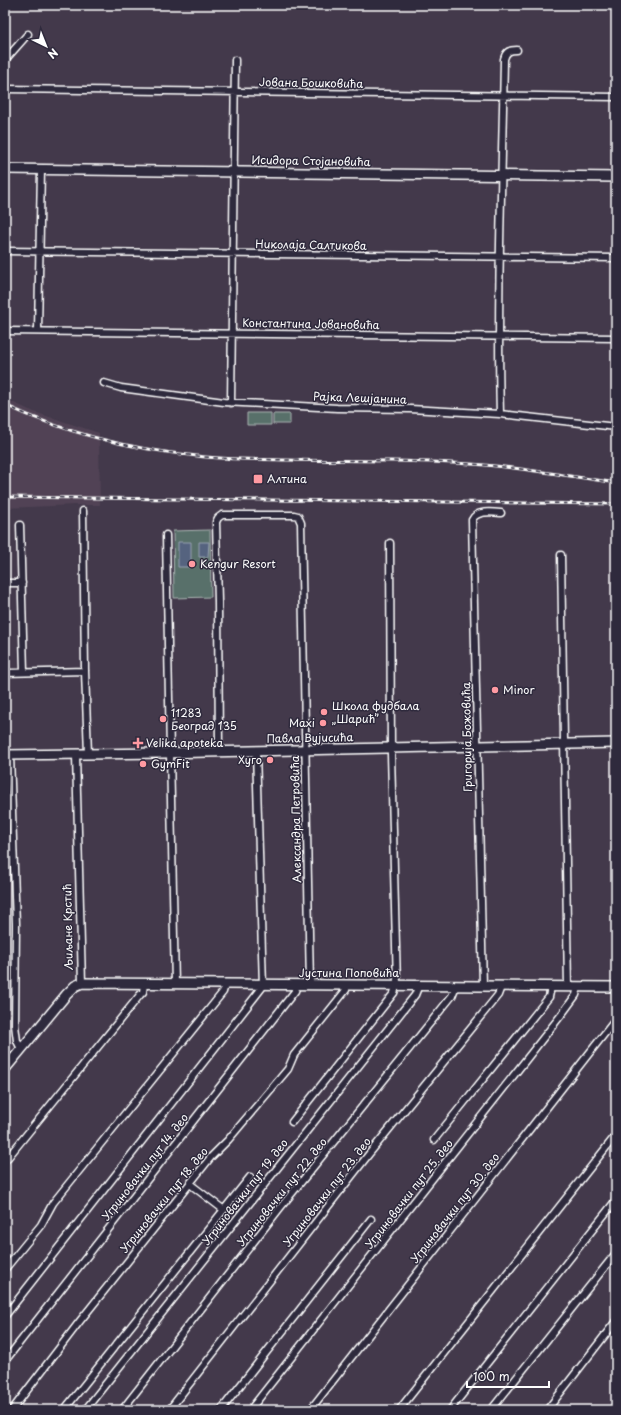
<svg xmlns="http://www.w3.org/2000/svg" width="621" height="1415" viewBox="0 0 621 1415" font-family="'Playpen Sans',sans-serif">
  <style>
    .built { fill: #514355 }
    .green { fill: #586f6a; stroke: #acb7b4 }
    .water { fill: #55647f; stroke: #99a2b2 }
    .lines { fill: none; stroke-linecap: round; stroke-linejoin: round }
    .street-casing { stroke: #fff; stroke-width: 9 }
    .secondary-casing { stroke: #fff; stroke-width: 12 }
    .street { stroke: #2f2a3d; stroke-width: 6 }
    .secondary { stroke: #2f2a3d; stroke-width: 9 }
    .rail-casing { stroke: #fff; stroke-width: 3 }
    .rail { stroke: #2f2a3d; stroke-width: 1.5; stroke-dasharray: 4.5; stroke-linecap: butt }
    .poi-dot { fill: #ff9aa2; stroke: #2f2a3d; stroke-width: 1.5 }
    .labels { text-anchor: middle; stroke-width: 3; stroke-linejoin: round; paint-order: stroke }
    .street-label { font-size: 11px; fill: #fff; stroke: #2f2a3d }
    .poi-label { font-size: 11px; fill: #fff; stroke: #2f2a3d; text-anchor: start }
  </style>
  <rect width="100%" height="100%" fill="#43394b"/>
  <filter id="ink" filterUnits="userSpaceOnUse"><feTurbulence type="fractalNoise" baseFrequency=".025" numOctaves="2"/><feDisplacementMap in="SourceGraphic" scale="8" xChannelSelector="R" yChannelSelector="G"/><feConvolveMatrix kernelMatrix="1 2 1 2 8 2 1 2 1" color-interpolation-filters="sRGB"/></filter>
  <g filter="url(#ink)">
    <path class="built" d="M5,399L34,412L99,433L100,505H75L5,508Z"/>
    <path class="green" d="M247,413H271V425H247Z
      M273,414H290V424H273Z
      M210,530L211,597L174,598L173,531Z"/>
    <path class="water" d="M178,542H191V567H178Z
      M199,542H209L208,557H199Z"/>
    <g class="lines">
      <defs>
        <path id="street" d="M5,60L28,34
          M5,89L616,97
          M5,251L616,258
          M5,331L616,338
          M38,331L41,169
          M104,383L121,388L224,402L337,408L410,409L500,414L616,427
          M231,403L235,60
          M500,414C497,296 502,177 504,59C506,51 510,50 517,50
          M83,511L85,671L88,754
          M20,525L24,672
          M166,535L170,753L175,984
          M561,555L568,987
          M5,583H22
          M5,673L85,671
          M219,751L218,602L216,522L218,518L222,515H294L298,516L301,523L310,985
          M10,755L16,924L15,1025L17,1041L21,1049
          M76,755L82,983
          M483,986L472,520C476,510 492,512 501,513
          M292,1122L394,993L397,984L391,754L390,543
          M434,1140L549,997L551,987
          M5,1161L140,995L143,992L144,984
          M190,1184L224,1210
          M5,1269L41,1225L53,1203L223,992L225,985
          M5,1316L261,989L263,986L256,751
          M5,1361L295,991L297,985
          M12,1410L80,1321L211,1157L228,1140L288,1069L294,1055L346,990V985
          M64,1410L250,1177
          M85,1410L415,995L419,985
          M122,1410L280,1208L452,996L454,991L455,986
          M169,1410L369,1154L498,995L501,987
          M221,1410L371,1219
          M250,1410L562,1014L576,995L578,987
          M310,1410L616,1019
          M399,1410L616,1135
          M450,1410L616,1200
          M491,1410L616,1253
          M547,1410L616,1321"/>
        <path id="secondary" d="M5,169L616,177
          M5,755L163,753L616,743
          M5,1069L66,995L75,986L82,983C260,985 438,985 616,987"/>
      </defs>
      <use href="#street" class="street-casing"/>
      <use href="#secondary" class="secondary-casing"/>
      <use href="#street" class="street"/>
      <use href="#secondary" class="secondary"/>
      <defs>
        <path id="rail" d="M5,405C65,433 131,449 197,456C227,460 257,459 287,460C342,461 397,460 452,463C507,465 562,475 616,483
          M5,497L616,504"/>
      </defs>
      <use href="#rail" class="rail-casing"/>
      <use href="#rail" class="rail"/>
    </g>
  </g>
  <g class="poi-dot">
    <rect x="253" y="474" width="10" height="10" rx="2"/>
    <circle cx="192" cy="564" r="4"/>
    <circle cx="495" cy="690" r="4"/>
    <circle cx="324" cy="712" r="4"/>
    <circle cx="163" cy="719" r="4"/>
    <circle cx="323" cy="723" r="4"/>
    <path d="M136 737h4v4h4v4h-4v4h-4v-4h-4v-4h4z"/>
    <circle cx="270" cy="760" r="4"/>
    <circle cx="143" cy="764" r="4"/>
  </g>
  <g class="labels">
    <g class="street-label">
      <text transform="translate(311 83) rotate(1)" y="4">Јована Бошковића</text>
      <text transform="translate(311 161) rotate(1)" y="4">Исидора Стојановића</text>
      <text transform="translate(311 245) rotate(1)" y="4">Николаја Салтикова</text>
      <text transform="translate(311 324) rotate(1)" y="4">Константина Јовановића</text>
      <text transform="translate(360 398) rotate(2)" y="4">Рајка Лешјанина</text>
      <text transform="translate(467 737) rotate(-91)" y="4">Григорија Божовића</text>
      <text transform="translate(310 738) rotate(-1)" y="4">Павла Вујисића</text>
      <text transform="translate(296 819) rotate(-91)" y="4">Александра Петровића</text>
      <text transform="translate(68 927) rotate(-91)" y="4">Љиљане Крстић</text>
      <text x="349" y="977">Јустина Поповића</text>
      <text transform="translate(145 1167) rotate(-52)" y="4">Угриновачки пут 14. део</text>
      <text transform="translate(245 1192) rotate(-52)" y="4">Угриновачки пут 19. део</text>
      <text transform="translate(282 1192) rotate(-51)" y="4">Угриновачки пут 22. део</text>
      <text transform="translate(327 1192) rotate(-52)" y="4">Угриновачки пут 23. део</text>
      <text transform="translate(409 1194) rotate(-52)" y="4">Угриновачки пут 25. део</text>
      <text transform="translate(164 1200) rotate(-51)" y="4">Угриновачки пут 18. део</text>
      <text transform="translate(455 1208) rotate(-52)" y="4">Угриновачки пут 30. део</text>
    </g>
    <g class="poi-label">
      <text x="267" y="483">Алтина</text>
      <text x="200" y="568">Kengur Resort</text>
      <text x="503" y="694">Minor</text>
      <text x="332" y="710">Школа фудбала<tspan x="332" dy="13">„Шарић”</tspan></text>
      <text x="171" y="717">11283<tspan x="171" dy="13">Београд 135</tspan></text>
      <text x="315" y="727" text-anchor="end">Maxi</text>
      <text x="146" y="747">Velika apoteka</text>
      <text x="262" y="764" text-anchor="end">Хуго</text>
      <text x="151" y="768">GymFit</text>
    </g>
  </g>
  <rect width="621" height="1415" fill="none" stroke="#2f2a3d" stroke-width="20"/>
  <rect x="10" y="10" width="601" height="1395" fill="none" stroke="#fff" stroke-width="1.5" filter="url(#ink)"/>
  <g transform="translate(46 46) rotate(137)" stroke="#2f2a3d" stroke-width="3" paint-order="stroke">
  <path d="M0-3L7 15L0 10L-7 15Z" fill="#ffffff"/>
  <text y="-6" font-size="11" font-weight="bold" text-anchor="middle" fill="#ffffff">N</text>
  </g>
  <path d="M467 1381v6h82v-6" fill="none" stroke="#ffffff" stroke-width="2"/>
  <text x="473" y="1381" font-size="12" fill="#ffffff" stroke="#2f2a3d" stroke-width="3" paint-order="stroke">100 m</text>
</svg>
